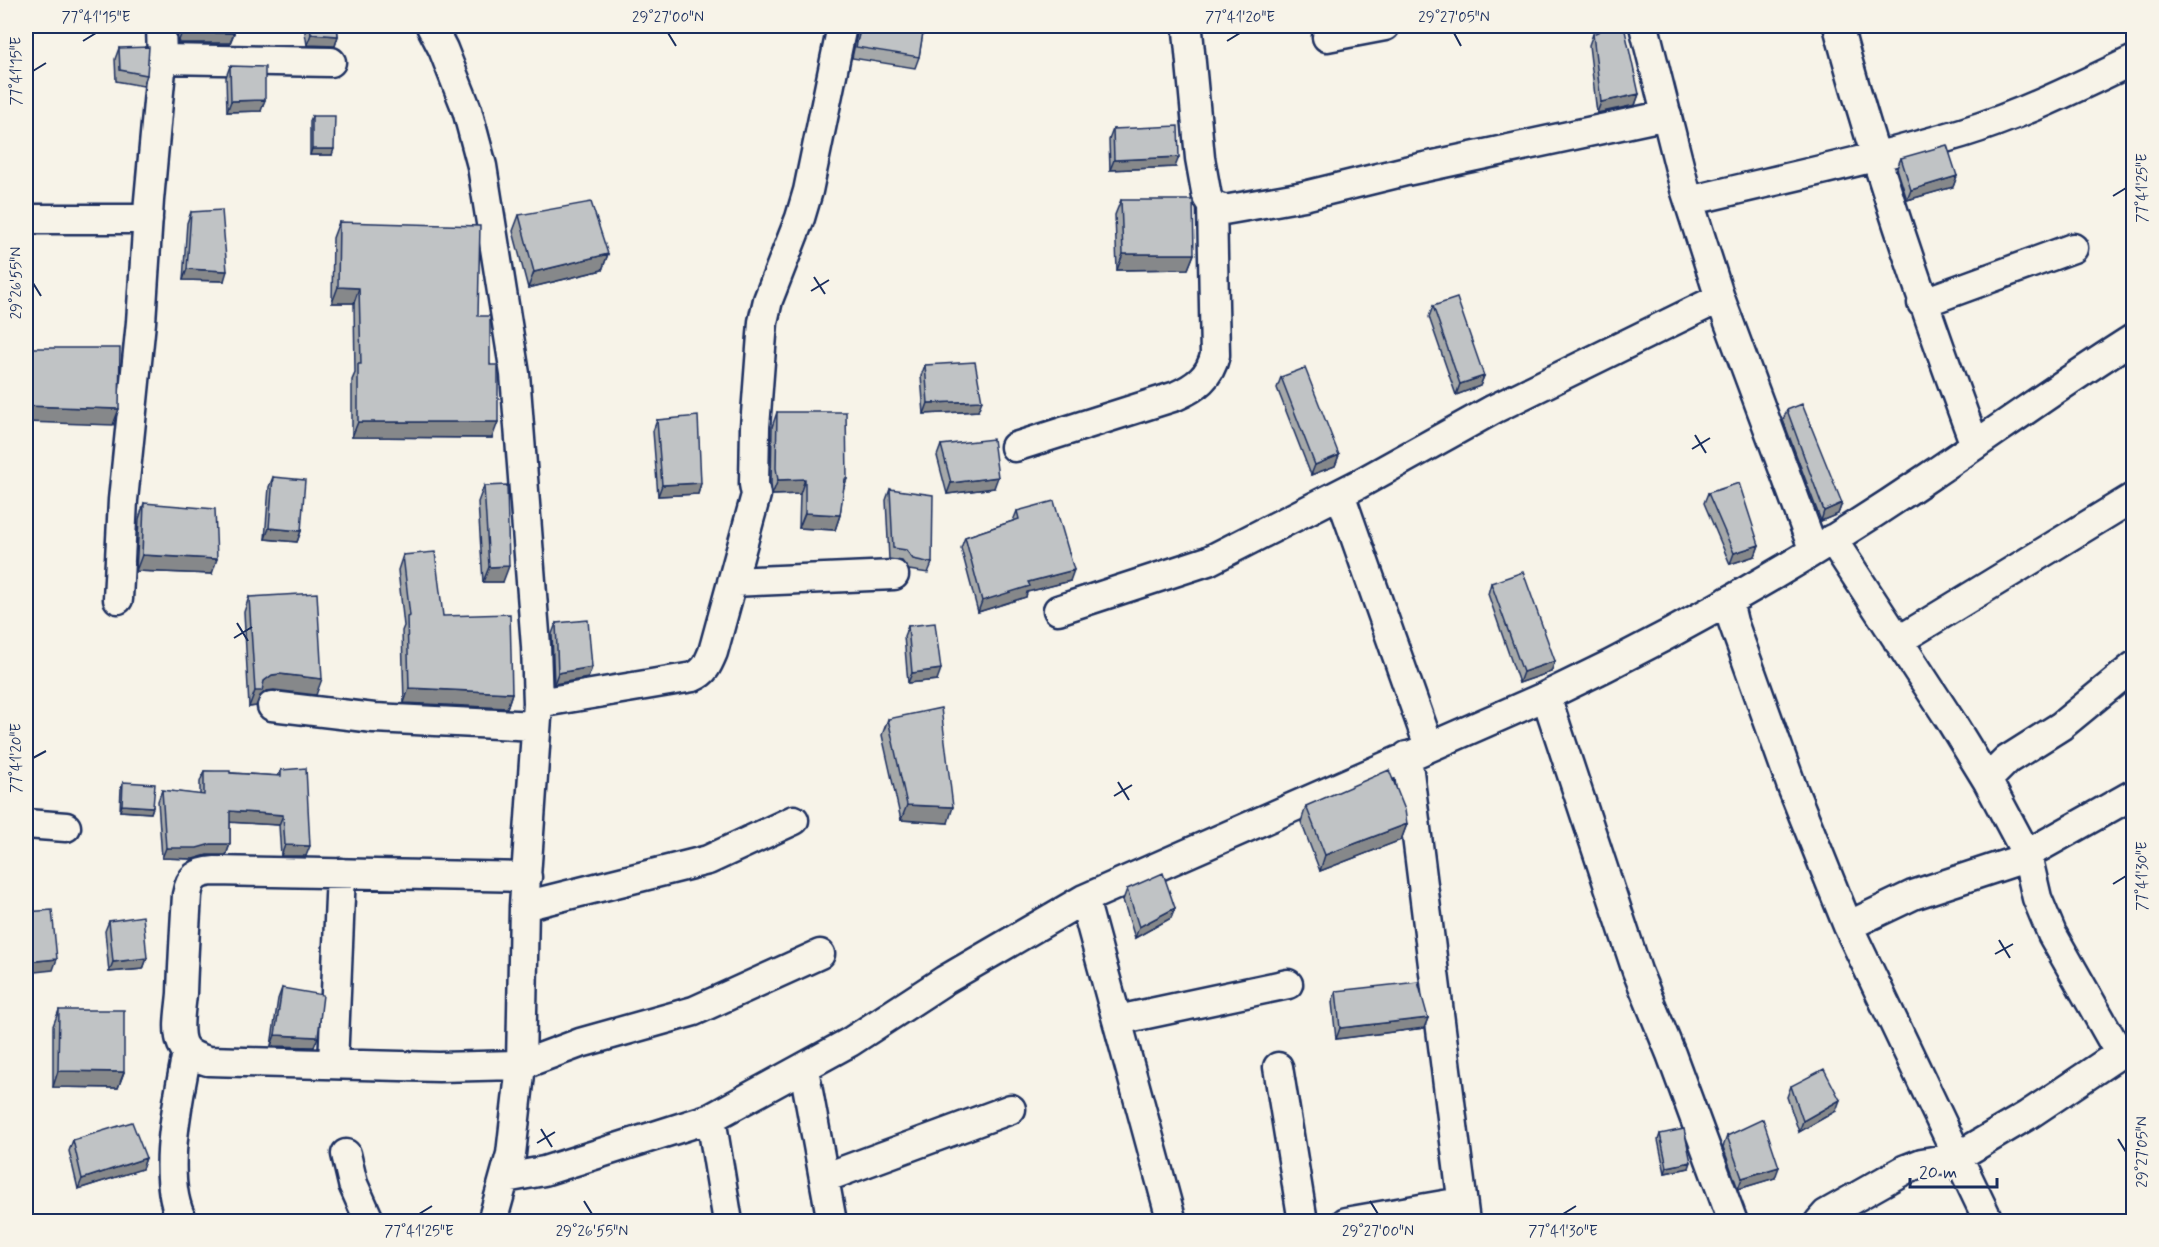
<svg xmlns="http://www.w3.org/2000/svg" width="2159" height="1247" viewBox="0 0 2159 1247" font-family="Mynerve,sans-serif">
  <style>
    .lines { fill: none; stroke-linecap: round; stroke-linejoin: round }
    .minor-casing { stroke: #1b2f5e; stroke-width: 33 }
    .minor { stroke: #f7f3e8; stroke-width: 28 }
    .wall { fill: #a5a8a9; stroke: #1b2f5e; stroke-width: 1.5 }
    .shaded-wall { fill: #86888a; stroke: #1b2f5e; stroke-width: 1.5 }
    .building { fill: #c0c3c5; stroke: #1b2f5e; stroke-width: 1.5 }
    .ticks { fill: none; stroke: #1b2f5e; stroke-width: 2 }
    .neatline { fill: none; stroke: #1b2f5e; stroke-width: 2 }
    .ticks-label { font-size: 15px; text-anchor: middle; fill: #1b2f5e }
  </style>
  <rect width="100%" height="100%" fill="#f7f3e8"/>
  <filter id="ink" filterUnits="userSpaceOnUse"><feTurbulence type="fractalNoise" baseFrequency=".0167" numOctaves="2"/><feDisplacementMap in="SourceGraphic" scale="12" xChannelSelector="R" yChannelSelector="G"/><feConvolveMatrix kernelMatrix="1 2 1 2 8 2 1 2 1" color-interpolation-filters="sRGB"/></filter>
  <g filter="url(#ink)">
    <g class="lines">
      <defs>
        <path id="minor" d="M431,26L443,49L467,110L482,166L515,374L536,646L538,703L524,906L521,1065L511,1154L492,1222
          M1644,26L1685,189L1720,298L1814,551
          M1838,26C1876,168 1924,307 1975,445
          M1188,31L1200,158L1207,197L1212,205L1224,210L1304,196L1406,171L1667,115
          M1327,37L1385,26
          M162,59L331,62
          M1689,201C1780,179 1872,160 1962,133C2021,115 2078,87 2134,60
          M26,219H148
          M1922,303L2073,248
          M1015,447L1176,396C1196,387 1210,377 1215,355L1212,205
          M1340,494L1429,746
          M1832,539L1952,723L1987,780L2027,855L2037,898L2052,934L2120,1054
          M732,582L894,575
          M118,599L123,500L141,322L149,200L162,59L161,26
          M1728,601L1733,622L1792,787L1848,926L1989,1222
          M1058,610L1208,561L1359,484L1494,409L1720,298
          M1898,641L2134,497
          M1546,696L1637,971L1671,1054L1733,1222
          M538,703L693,677C705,672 708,664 713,652L756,495L754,484L755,427L763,322L768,300L800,218L808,191L842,26
          M272,706L374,718L536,726
          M1407,756L1465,1222
          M1987,780L2007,760L2061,726L2134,666
          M26,824L66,827
          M527,877L215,871C197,872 190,877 187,895C185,928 183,961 182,993C181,1008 176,1030 182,1044C187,1055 198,1058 208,1061L439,1067L521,1065L580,1043L694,1011L820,954
          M1084,899L1172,1222
          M524,906L708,860L794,820
          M1848,926L1913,895L2013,862L2134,794
          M1118,1020L1288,984
          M333,1064L341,873
          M1278,1067L1303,1222
          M804,1069L832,1222
          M711,1118L728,1222
          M346,1154L353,1184L370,1222
          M505,1178L544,1171L711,1118L850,1042L945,980L1084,899L1546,696C1679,633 1808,559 1930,476C1998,430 2064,382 2134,338
          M824,1178L1011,1109
          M183,1222C159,1179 179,1098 187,1052
          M1346,1222L1461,1202
          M1819,1222L1826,1214L1904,1170L1922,1163L1957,1157L2028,1115L2134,1044"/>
      </defs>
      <use href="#minor" class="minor-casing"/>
      <use href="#minor" class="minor"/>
    </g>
    <path class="wall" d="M177,26H234V33L230,43H178Z
      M304,26H337L338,36L335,46L307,45Z
      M858,26H924L919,57L915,68L852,58L858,29Z
      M1593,34L1639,94L1635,105L1597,113L1589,45Z
      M119,48L147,75L143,86L116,81L115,59Z
      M230,66L261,111L227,112L226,77Z
      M312,116L332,155H310V121Z
      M1113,129L1175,167L1110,170L1109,140Z
      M1901,158L1957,176L1953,187L1907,200L1897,168Z
      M1121,200L1194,254L1188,269L1117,270L1115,215Z
      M191,212L224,281L183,280L187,223Z
      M519,215L608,254L602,270L528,288L513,231Z
      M339,222L478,316L490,365L492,438L352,437V380L355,373L354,303H332L333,238Z
      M1433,306L1484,376L1480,386L1456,395L1429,317Z
      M925,365L978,411L924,414L921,376Z
      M1281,377L1339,455L1335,466L1311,475L1277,388Z
      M1787,410L1842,503L1838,514L1821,521L1783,420Z
      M777,412L847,479L843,490L840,515L835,530L799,528L800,494L772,495L771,483L772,427Z
      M657,420L701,483L698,494L658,496L653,431Z
      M941,445L994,488L947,494L937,456Z
      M273,477L301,531L297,542L265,539L269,487Z
      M484,486L503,582H483L478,502Z
      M890,489L932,563L928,573L909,570L902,561L889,559L886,500Z
      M1708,493L1759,545L1755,556L1730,564L1704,503Z
      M144,503L212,574L136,571L139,519Z
      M1017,511L1070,581L1027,592L1026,597L978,612L961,548L965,537L1013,521Z
      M403,555L443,616L512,693L507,708L404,703L402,631L404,626L398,570Z
      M1491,583L1555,661L1551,672L1519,683L1488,594Z
      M249,597L316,695L274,690L266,691L260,696L256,706L249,707L244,612Z
      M556,623L592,667L588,678L554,684L552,634Z
      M908,626L937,680L908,683L904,636Z
      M888,719L948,823L901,820L882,735Z
      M281,770L306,856H281L279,825L230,822V844L226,855H207L193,859L162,858L158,801L162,790L200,795V782L204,771L278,776Z
      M123,782L153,807L151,813L120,811L121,788Z
      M1306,806L1407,824L1401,840L1320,871L1301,822Z
      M1127,889L1175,908L1171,918L1135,938L1123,900Z
      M109,921L147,958L143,969L109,972L105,931Z
      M282,988L314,1047L271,1046L278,999Z
      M1336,991L1428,1018L1424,1028L1336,1039L1332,1002Z
      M59,1010L124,1072L118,1088L53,1087V1026Z
      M1791,1086L1836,1111L1799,1132L1787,1097Z
      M1660,1134L1689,1168L1665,1173L1658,1140Z
      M1727,1136L1775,1178L1738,1189L1723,1147Z
      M73,1140L146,1158L142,1169L78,1189L69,1151Z"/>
    <path class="shaded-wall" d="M182,32L234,33L230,43H178Z
      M311,34L338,36L335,46L307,45Z
      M1639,94L1635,105L1597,113L1601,102Z
      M265,100L261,111L227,112L231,101Z
      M312,149H334L332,155H310Z
      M1179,157L1175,167L1110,170L1114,160Z
      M1957,176L1953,187L1907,200L1911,190Z
      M608,254L602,270L528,288L534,272Z
      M1123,254H1194L1188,269L1117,270Z
      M187,269L227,271L224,281L183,280Z
      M338,287L359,288L354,303H332Z
      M1484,376L1480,386L1456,395L1460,384Z
      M982,401L978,411L924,414L928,403Z
      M26,406L119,409L113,425L26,422Z
      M358,422H498L492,438L352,437Z
      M1339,455L1335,466L1311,475L1315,465Z
      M998,477L994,488L947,494L951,483Z
      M805,479L800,494L772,495L778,480Z
      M701,483L698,494L658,496L662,485Z
      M1842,503L1838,514L1821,521L1824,511Z
      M805,513L840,515L835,530L799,528Z
      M269,528L301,531L297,542L265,539Z
      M1759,545L1755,556L1730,564L1734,553Z
      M142,555L217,559L212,574L136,571Z
      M509,566L503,582H483L489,567Z
      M1074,570L1070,581L1027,592L1026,597L978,612L982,601L1028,582Z
      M1555,661L1551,672L1519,683L1523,672Z
      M592,667L588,678L554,684L558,673Z
      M941,669L937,680L908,683L912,673Z
      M280,674L322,679L316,695L274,690L266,691L260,696L256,706L249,707L255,691L264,681L272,675Z
      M409,688L512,693L507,708L404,703Z
      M122,805L153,807L151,813L120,811Z
      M907,805L953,807L948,823L901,820Z
      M230,811L283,815L279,825L226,822Z
      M1407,824L1401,840L1320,871L1325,855Z
      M211,844H230L226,855H207L193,859L162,858L166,848Z
      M285,845L310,846L306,856H281Z
      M1175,908L1171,918L1135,938L1139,927Z
      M147,958L143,969L109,972L113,962Z
      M57,959L53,970L26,973V962Z
      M1428,1018L1424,1028L1336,1039L1340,1028Z
      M275,1035L318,1037L314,1047L271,1046Z
      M58,1071L124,1072L118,1088L53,1087Z
      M1840,1100L1836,1111L1799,1132L1803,1121Z
      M146,1158L142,1169L78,1189L82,1179Z
      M1691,1162L1689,1168L1665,1173L1667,1167Z
      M1779,1167L1775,1178L1738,1189L1742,1178Z"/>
    <path class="building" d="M182,26H234V33L182,32Z
      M310,26H337L338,36L311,34Z
      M861,26H924L919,57L856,47Z
      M1610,26H1624L1639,94L1601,102L1593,34Z
      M149,47L147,75L120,70L119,48Z
      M230,66L265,67V100L231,101Z
      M312,116H335L334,149H312Z
      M1178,126L1179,157L1114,160L1113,129Z
      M1947,145L1957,176L1911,190L1901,158Z
      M1121,200H1193L1194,254H1123Z
      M591,202L608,254L534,272L519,215Z
      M222,210L227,271L187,269L191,212Z
      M339,222L480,226L478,316H490V365H498V422H358V364H361L359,288L338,287Z
      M1457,298L1484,376L1460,384L1433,306Z
      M26,348H120L119,409L26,406Z
      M975,362L982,401L928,403L925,365Z
      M1305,368L1339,455L1315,465L1281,377Z
      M1802,404L1842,503L1824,511L1787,410Z
      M777,412H846L847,479H845L840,515L805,513V479L778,480L776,468Z
      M698,416L701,483L662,485L657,420Z
      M993,439L998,477L951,483L941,445Z
      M273,477L305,480L301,531L269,528Z
      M1739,483L1759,545L1734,553L1708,493Z
      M507,485L509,566L489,567L484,486Z
      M890,489L933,495L932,563L913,559L906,550L893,548Z
      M1054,501L1074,570L1028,582L1030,586L982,601L965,537L1019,519L1017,511Z
      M144,503L215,509L217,559L142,555Z
      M435,552L443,616L510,614L512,693L409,688L407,617L410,616L403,555Z
      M1523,572L1555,661L1523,672L1491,583Z
      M317,593L322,679L280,674L272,675L264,681L262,691H255L249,597Z
      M588,620L592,667L558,673L556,623Z
      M935,623L941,669L912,673L908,626Z
      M941,708L953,807L907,805L888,719Z
      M306,768L310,846L285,845L283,815L230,811V844H211L197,848H166L162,790L204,795V771H230V773L281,776V770Z
      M1389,770L1405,810L1407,824L1325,855L1306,806Z
      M123,782L155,784L153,807L122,805Z
      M1163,873L1175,908L1139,927L1127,889Z
      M52,910L57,959L26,962V912Z
      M143,916L147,958L113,962L109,921Z
      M1418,982L1428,1018L1340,1028L1336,991Z
      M282,988L323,995L318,1037L275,1035Z
      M59,1010H124V1072L58,1071Z
      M1824,1069L1840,1100L1803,1121L1791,1086Z
      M1763,1119L1779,1167L1742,1178L1727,1136Z
      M132,1122L146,1158L82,1179L73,1140Z
      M1684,1129L1691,1162L1667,1167L1660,1134Z"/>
  </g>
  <path class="ticks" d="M668,33L676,46M1454,33L1461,46M83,41L96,33M1227,41L1240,33M33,71L46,63M2113,196L2126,188M814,277L825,294M33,283L41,296M811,291L829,280M1695,435L1706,453M1692,449L1710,438M237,623L248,641M234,638L252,627M33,758L46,751M1118,782L1129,800M1114,796L1132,785M2113,884L2126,876M1999,940L2010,958M1995,954L2013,944M541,1129L552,1147M2118,1139L2126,1152M537,1143L555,1132M584,1201L592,1214M1370,1201L1378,1214M419,1214L432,1206M1563,1214L1576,1206"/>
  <rect width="2159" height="1247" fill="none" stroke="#f7f3e8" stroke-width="66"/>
  <path d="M1910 1178v9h87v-9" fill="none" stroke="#1b2f5e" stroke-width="3"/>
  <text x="1919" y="1178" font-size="18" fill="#1b2f5e" stroke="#f7f3e8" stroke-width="4.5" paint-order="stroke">20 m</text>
  <rect x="33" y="33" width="2093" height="1181" class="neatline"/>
  <g class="ticks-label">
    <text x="96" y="22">77°41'15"E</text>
    <text x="668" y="22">29°27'00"N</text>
    <text x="1240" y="22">77°41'20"E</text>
    <text x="1454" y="22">29°27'05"N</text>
    <text transform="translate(16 71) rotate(-90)" y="5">77°41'15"E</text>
    <text transform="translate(2142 188) rotate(-90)" y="5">77°41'25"E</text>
    <text transform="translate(16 283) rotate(-90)" y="5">29°26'55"N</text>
    <text transform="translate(16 758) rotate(-90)" y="5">77°41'20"E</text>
    <text transform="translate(2142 876) rotate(-90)" y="5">77°41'30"E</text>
    <text transform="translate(2142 1152) rotate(-90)" y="5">29°27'05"N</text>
    <text x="419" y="1236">77°41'25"E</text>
    <text x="592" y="1236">29°26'55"N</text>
    <text x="1378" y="1236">29°27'00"N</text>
    <text x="1563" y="1236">77°41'30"E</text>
  </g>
</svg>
